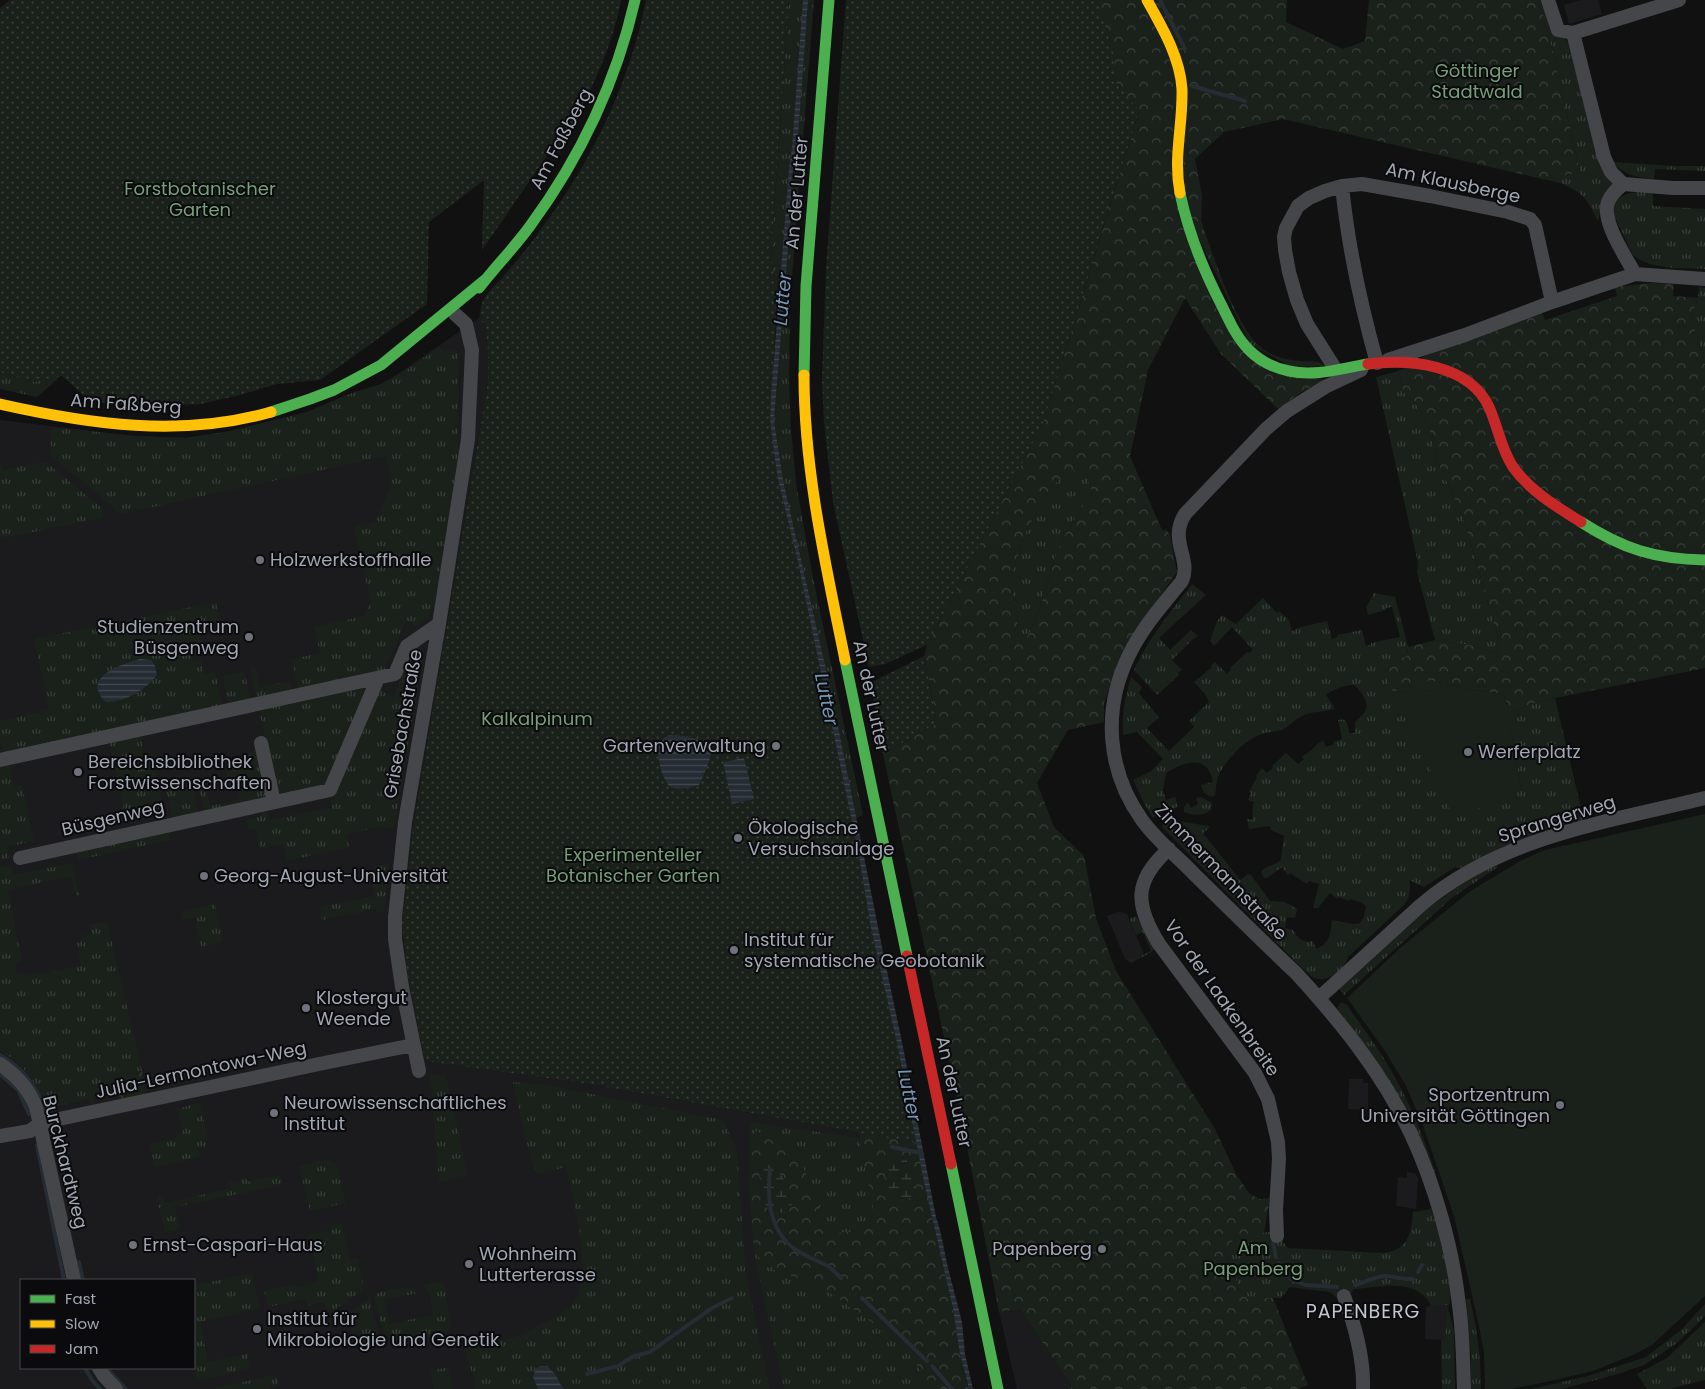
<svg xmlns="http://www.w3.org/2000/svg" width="1705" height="1389" viewBox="0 0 1705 1389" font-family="Poppins,sans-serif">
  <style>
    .built { fill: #1b1b1d; fill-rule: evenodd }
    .grass { fill: url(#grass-tufts) }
    .forest { fill: url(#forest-crowns); fill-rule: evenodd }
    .wetland { fill: url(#wetland-marsh) }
    .garden { fill: url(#garden-dots) }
    .pitch { fill: #1a201a }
    .water { fill: url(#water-rules) }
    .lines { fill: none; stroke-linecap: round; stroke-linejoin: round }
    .stream { stroke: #252c33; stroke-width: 4 }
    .street { stroke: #45464a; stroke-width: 14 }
    .fast { stroke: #4caf50; stroke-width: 11 }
    .slow { stroke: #ffc107; stroke-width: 11 }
    .jam { stroke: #c62828; stroke-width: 11 }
    .poi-dot { fill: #6f727a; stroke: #0b0b0d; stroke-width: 2 }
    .labels { text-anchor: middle; stroke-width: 4; stroke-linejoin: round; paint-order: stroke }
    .park-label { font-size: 18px; fill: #779f79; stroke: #0b0b0d }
    .street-label { font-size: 18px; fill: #a1a7b3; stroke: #0b0b0d }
    .poi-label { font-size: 18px; fill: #a1a7b3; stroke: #0b0b0d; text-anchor: start }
    .water-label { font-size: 19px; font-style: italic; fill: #7695b0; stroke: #0b0b0d }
    .neighbourhood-label { font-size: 19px; letter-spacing: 1px; fill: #c2c6cf; stroke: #0b0b0d }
  </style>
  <defs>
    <pattern id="grass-tufts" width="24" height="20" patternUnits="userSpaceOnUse" patternTransform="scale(1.25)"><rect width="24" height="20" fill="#1a201a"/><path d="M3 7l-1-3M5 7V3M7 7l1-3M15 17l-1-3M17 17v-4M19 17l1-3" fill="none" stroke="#383e39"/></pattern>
    <pattern id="forest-crowns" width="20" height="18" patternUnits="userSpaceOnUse" patternTransform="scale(1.25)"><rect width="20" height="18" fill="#1a201a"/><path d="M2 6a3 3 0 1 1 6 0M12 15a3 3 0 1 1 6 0" fill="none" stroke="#383e39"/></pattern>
    <pattern id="wetland-marsh" width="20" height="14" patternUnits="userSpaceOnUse" patternTransform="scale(1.25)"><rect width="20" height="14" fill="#1a201a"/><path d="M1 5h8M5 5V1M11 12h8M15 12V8" fill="none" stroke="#383e39"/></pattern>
    <pattern id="garden-dots" width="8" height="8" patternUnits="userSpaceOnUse" patternTransform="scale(1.25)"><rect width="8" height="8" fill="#1a201a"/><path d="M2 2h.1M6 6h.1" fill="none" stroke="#383e39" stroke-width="1.8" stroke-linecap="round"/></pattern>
    <pattern id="water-rules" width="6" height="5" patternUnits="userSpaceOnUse" patternTransform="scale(1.25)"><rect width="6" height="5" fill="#252c33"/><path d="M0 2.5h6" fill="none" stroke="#42484e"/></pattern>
  </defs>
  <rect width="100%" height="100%" fill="#111"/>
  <path class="built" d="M1581,0H1598L1602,14L1569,24L1564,5Z
    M481,309V318L485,322L488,352V381L413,828L402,923L406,966L424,1057L430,1062L595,1085L917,1143L964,1375L969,1389H0V420L135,436L185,438L225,432L276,421L307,412L352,393L381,384L396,375L479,318ZM21,1280H194V1368H21Z
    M1120,911L1127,914L1144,954L1135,958L1133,956L1125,959L1107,916Z
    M1349,1079H1363V1083H1368V1110L1348,1109Z
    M1407,1172L1415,1173L1418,1179L1416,1209L1396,1206L1398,1177L1407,1178Z
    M1431,1305H1449L1445,1340L1425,1339L1426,1307Z
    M1020,1309L1069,1383L1071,1389H1017L999,1312Z"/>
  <path class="grass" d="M789,0H814L790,303L789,381L791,429L796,483L813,578L863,815L856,818L831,691L783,480L774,420L778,372L777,304L771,252Z
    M1539,0H1545L1556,32L1567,41L1602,166L1614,183L1602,205L1598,221C1586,198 1584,193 1560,183L1562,176L1580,172L1552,48Z
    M1613,162L1676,166H1705V171L1655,169L1654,179C1638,177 1624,176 1613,162Z
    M1645,191L1653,192V206L1705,209V269C1684,268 1649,270 1633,255L1611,209C1620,192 1628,194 1645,191Z
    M1201,221C1214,255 1237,337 1269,353C1279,358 1289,360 1299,361C1310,362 1316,359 1325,366L1291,367L1250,344L1191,223Z
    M1699,287L1705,288V365L1691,316L1698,298Z
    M437,348H441L444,351L456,349L458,354V457L434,607L429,616L415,628L411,621H406L385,668L383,671L298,689L292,659L320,653L314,627L364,616L371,603L354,527L375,522L392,483L386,456L121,514L115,511L113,507L53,457L51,452L50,431L53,427L135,436L185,438L225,432L307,412L352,393L381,384L411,367Z
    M1399,371L1403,391L1416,404L1429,428L1438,463L1462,514L1497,634L1499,654L1470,645L1435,640L1417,572L1418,563L1376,377Z
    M0,372L34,382L62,375L37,397L0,389Z
    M43,462L47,463L103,509V515L101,518L0,539V466L4,470Z
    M1085,468L1092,493C1082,508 1071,523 1063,539C1047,574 1042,614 1022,647L1018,640L1017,610L1012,594V573L1026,531L1052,486L1068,471Z
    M1192,584L1206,595L1159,638L1170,650L1191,630L1198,636L1194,639H1193L1172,660L1182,670L1178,673L1179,675L1157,695L1134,670C1148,639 1171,611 1192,584Z
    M1374,593L1395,597L1408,647L1407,656L1430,680L1467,689L1393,692L1521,789L1508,714L1528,705L1555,698L1584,821L1533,836L1500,848L1461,868L1455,867L1424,887L1409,880C1411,888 1410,896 1405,904L1348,957C1345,969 1328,983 1314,978C1310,976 1306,971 1302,968L1162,827L1164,821L1171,820L1209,826V828L1203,833L1240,880L1248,874L1251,875L1270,901L1285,902L1297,909L1295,918L1287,917L1285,928L1293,930C1298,938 1302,943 1312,941L1317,949C1331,941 1330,935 1332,920L1354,924L1360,923L1364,917L1366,906L1360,902L1350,899L1349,901L1339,897L1338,899L1330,893L1318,908H1313L1319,884L1309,881L1307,884L1290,873L1288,875L1282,867L1267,878H1264L1261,872C1266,864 1277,866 1281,859L1284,836L1271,830L1270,826L1249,829L1247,819L1252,820L1253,812L1252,811L1254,802L1248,800L1251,793L1249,792L1257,777L1256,776L1262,768L1267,773L1273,768L1272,766L1286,753L1298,764L1304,759L1302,757L1316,746V745L1323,740L1326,747L1334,744L1333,742L1342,739L1338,720C1348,717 1348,726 1349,733H1355V722C1358,718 1361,717 1364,713C1371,704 1361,691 1354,685C1344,685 1334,689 1326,695L1334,707V709C1324,712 1313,711 1304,715C1295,719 1289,727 1281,730C1274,732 1268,732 1262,734C1245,739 1222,763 1217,780C1216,785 1216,790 1215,795L1212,797L1204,793L1201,785L1213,782C1208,754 1185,761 1166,773L1163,790L1166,800L1175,797L1178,806L1172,810L1163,812L1153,818L1146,807L1133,780L1151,771L1163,759L1137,732L1123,735C1122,714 1125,697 1131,677L1142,687L1139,693L1159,717L1147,728L1169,751L1194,727L1189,721L1209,702L1205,694L1194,682L1212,667L1211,666L1215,662L1227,674L1231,670L1230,668L1247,652L1249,653L1253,650L1232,627L1214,646L1210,641L1217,621L1222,615L1236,624L1263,598L1277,613L1279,611L1289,620L1292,631L1297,629V628L1327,621L1332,639L1337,637V635L1362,630L1366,646L1371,645V643L1400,637L1392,607L1386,608V610L1368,615L1366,607Z
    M216,602L220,621L198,626L204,653L192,656L193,662L201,660L204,674L215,672L222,704L220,706L6,752L3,751L0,739V721L49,710L34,639Z
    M414,647H420L423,654L394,829L378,827L347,834L349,847L287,861L283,844L260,849L255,829L248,830L246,820L262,816L261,811L268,810L270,820L332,807L330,797L377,689L394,697Z
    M256,667L260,687L290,681L293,692L256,697L250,668Z
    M241,672L245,673L250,699L228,704L223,677L225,675Z
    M363,687L365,692L325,785L279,796L276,792L259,709Z
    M140,734L145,759L152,757L164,809L162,812L126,820L109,741Z
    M259,751L266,799L206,812L203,808L200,791L201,789L206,788L210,806L240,799L237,781L228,783L226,772L250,767L248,753Z
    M9,763L14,786L22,785L34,841L7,847L9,858L0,860V765Z
    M192,784L198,811L197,814L174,818L171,814L166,789Z
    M1201,797L1212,803L1211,810C1204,816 1192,816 1184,812V807L1188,802L1191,808L1198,804L1196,798Z
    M166,831L169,833L171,840L78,860L76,851Z
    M72,863L79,895L76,896L71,876L8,890L22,962L15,963L17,974L43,973L81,966L77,943L81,942L80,936L91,934L89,925L107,921L142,1071L110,1079L112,1094L94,1098L95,1106L90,1107L88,1099L55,1107L56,1115H49C39,1088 27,1065 0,1051V867L11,865L13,875Z
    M389,863L385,911L378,913L374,909L322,920L320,907L375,896L371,877L376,875L374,867Z
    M1496,864L1498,867L1453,897L1344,995L1339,989L1427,909L1463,883Z
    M215,904L223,942L201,947L195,918L183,920L181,911Z
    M1136,916L1154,948L1152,952L1131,963L1125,959L1134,956L1135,958L1151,951L1143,932L1136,935L1130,920L1131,918Z
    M1341,1002L1347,1005C1364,1030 1383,1054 1397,1081C1416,1116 1430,1153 1441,1191L1422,1143L1368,1049L1337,1008Z
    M430,1073L446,1076L468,1175L439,1182Z
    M513,1082L546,1085L723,1120L737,1150L746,1276L770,1389H476L465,1347C493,1346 517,1338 542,1324C550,1319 566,1312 571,1306C596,1278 573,1201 566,1167L538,1174L531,1161Z
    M200,1103L208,1138L205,1139L207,1147L198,1149L200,1156L155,1167L149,1144L176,1138V1135L183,1133L177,1109Z
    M750,1122L860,1138L876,1216L863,1231L834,1233L825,1225L823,1216L803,1167L757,1131L750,1138Z
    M325,1160L332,1161L337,1165L346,1203L310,1211L299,1166Z
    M279,1175L283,1185L175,1207L180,1229L165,1232L157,1198L160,1196L166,1203L232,1188L226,1181L230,1180L233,1184L241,1182V1178L246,1177L247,1182Z
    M1431,1209L1442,1241L1452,1289L1449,1305H1431C1416,1277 1380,1287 1354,1289L1349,1296L1338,1299L1333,1294L1329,1292L1290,1287L1281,1298H1243L1225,1252L1237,1234L1274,1232L1283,1233V1242L1288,1248L1383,1253C1408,1250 1411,1235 1413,1212Z
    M342,1223L350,1260L358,1258L363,1283V1290L331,1312H326L324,1302L308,1306L306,1299L268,1307L264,1291L295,1284L296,1287L319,1282L308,1235L331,1230V1226Z
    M754,1253L776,1271L821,1286L882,1330L907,1351L934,1389H784Z
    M252,1273L260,1309L200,1322L208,1362L247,1354L250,1369L197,1381L194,1367V1285Z
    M444,1281L451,1328C444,1337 438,1336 426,1339C419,1340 410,1344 403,1344C381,1344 378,1311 374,1296L380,1292L407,1287L410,1288H414L418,1293L384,1300L389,1324L433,1315L429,1291H427L424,1285Z
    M370,1298L379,1337L376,1341L333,1350L328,1348L324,1338L345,1333L346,1335L352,1334L349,1319L345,1320L344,1316Z
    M1466,1299H1470C1477,1329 1481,1358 1481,1389H1471V1356Z
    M1705,1304V1316L1677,1343L1644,1365L1618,1374L1562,1389H1531L1588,1376L1646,1357L1681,1330Z
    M1449,1311L1454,1330L1455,1389H1442L1441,1340H1445L1447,1313Z
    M1705,1322V1380L1670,1389H1647L1637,1374L1667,1358Z
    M448,1367L453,1389H434L430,1371Z
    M274,1375L277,1378L279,1385L269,1387V1389H211Z"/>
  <path class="forest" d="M1069,0H1287L1286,22L1343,49L1365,41L1369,0H1539L1552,48L1580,172L1562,176L1560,183L1283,119L1224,132L1195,159L1202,196L1201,221L1191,223L1245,355L1325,380L1300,393L1278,409L1221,354L1185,298L1148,370L1130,456L1161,528L1164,531L1166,529L1170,535L1177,572L1161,595L1118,662L1104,703V722L1068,730L1037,783L1054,827L1084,856L1096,918L1116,971L1215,1129L1236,1174L1249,1193L1259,1199L1270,1198L1264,1233L1237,1234L1225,1252L1243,1297L1273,1298L1308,1385L1298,1389H1071L1069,1383L1020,1309L999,1312L962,1121L883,754L937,723L924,656L927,645L1043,423L1139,112L1115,81ZM1085,468L1092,493C1082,508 1071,523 1063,539C1047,573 1043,614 1022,646L1018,640L1017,610L1012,594V573L1026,531L1052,486L1068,472Z
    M1650,283L1674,284L1673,296L1698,298L1691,316L1705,365V668L1555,698L1528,705L1508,714L1505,694L1467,689L1430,680L1393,692L1380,666L1407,656L1408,647L1435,640L1470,645L1499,654L1497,634L1462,514L1438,463L1429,428L1416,404L1403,391L1399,371L1427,355L1541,311L1545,320L1617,296L1615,287Z
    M859,856L921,1158C928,1208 942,1257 952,1306C958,1333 960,1362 969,1389H934L907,1351L882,1330L821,1286L776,1271L754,1253L749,1188L750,1138L756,1131L785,1144L803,1167L823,1216L825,1225L834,1233L863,1231L875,1216L863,1159L858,1127Z
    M142,1071L146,1095L120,1101L118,1093L112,1094L110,1080Z"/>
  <path class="wetland" d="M770,1158L785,1181L792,1205L786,1213L769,1211L761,1196L759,1169Z
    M894,1158L906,1160C916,1172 919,1184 912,1198L902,1200C899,1198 894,1197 892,1194C881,1184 884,1167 894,1158Z"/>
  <path class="garden" d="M10,0H621C611,55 584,103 560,152L549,153L482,250L484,180L429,222L427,304L320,380L277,384L240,395L201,404L136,406L90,401L62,376L34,382L0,372V8Z
    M646,0H789L771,252L777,304L770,419L778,480L797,558L859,856L871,928L897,1043L917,1143L595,1085L430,1062L424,1057L406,966L402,923L413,828L488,381V352L485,323L482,322C481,316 480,310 482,303C486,293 496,285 503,277C515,262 528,248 539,232C590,165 630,83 646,0Z
    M846,0H1097L1114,56L1115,81L1139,111L1043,423L927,645L885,664L869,667L833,502L824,423L822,379L826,268Z
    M924,656L937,723L883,754L870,683Z"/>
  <path class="pitch" d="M1450,689H1467L1505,694L1521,789L1460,817L1452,814L1393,692Z
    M1705,814V1296L1652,1345L1633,1355L1593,1371L1555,1380L1512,1389H1485L1484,1353L1479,1326L1454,1216L1422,1123L1406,1086L1385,1051L1347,998L1400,948L1469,892L1520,861L1545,850Z"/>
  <path class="water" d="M803,0H808L797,150L792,175L790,224L774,420L783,480L831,691L883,952L902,1042L936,1217L940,1230L948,1268L962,1322L965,1354L973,1389H969L960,1354L953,1309L924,1182L897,1043L871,928L859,856L797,558L778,480L774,452L770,419L771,396L789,169L792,148Z
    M140,659L151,660L155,666L157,675C146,690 125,702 106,702C80,678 121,664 140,659Z
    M669,735C680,735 710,738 711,752C711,759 702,779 699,785C691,787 679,791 671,787C663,783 656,755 659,747C660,741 664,738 669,735Z
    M744,758L754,799L732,804L723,762Z
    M541,1366H548C549,1369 552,1370 553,1372C558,1377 559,1384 564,1389H538L533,1377L536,1368Z"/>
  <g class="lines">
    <path class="stream" d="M1160,0L1185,49
      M1192,86L1245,101
      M0,1055C24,1068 37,1088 47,1113
      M0,1074L18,1090L29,1114
      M37,1145L64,1280
      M892,1147L921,1153
      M770,1169C767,1199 769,1231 796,1250C805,1256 816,1260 826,1265C832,1268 836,1274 841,1278
      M1273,1243L1276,1257
      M79,1262L83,1280
      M1279,1263L1287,1276
      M1418,1272L1422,1265
      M1291,1279L1305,1285L1337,1287
      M1355,1285C1365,1282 1374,1277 1385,1276C1394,1276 1403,1280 1413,1279
      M862,1298L927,1361
      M932,1366L952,1389
      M85,1368L92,1380L100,1389
      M107,1368L126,1389
      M587,1374L618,1366L634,1356L650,1352L712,1308L732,1298"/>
    <path class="street" d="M1548,0L1558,30L1573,33L1679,0
      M1573,33L1604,157L1611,172L1623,184
      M1342,186C1348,245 1361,306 1377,363
      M1635,274C1626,257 1601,221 1608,202C1611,194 1617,189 1623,184L1673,188H1705
      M1388,360L1465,335L1552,302L1635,274L1705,279
      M1336,370L1307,324L1297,300L1289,272L1285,250L1284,237L1286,228L1298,206L1309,198L1325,191L1342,186L1362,184L1430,196L1508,212L1530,219L1535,225L1552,302
      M1361,370L1325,387L1287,411L1266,429L1185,514C1168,541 1192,558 1182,581C1163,604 1142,628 1129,655C1102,710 1107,771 1142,820C1157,841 1178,857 1195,875C1229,908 1262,941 1296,973C1340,1021 1383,1074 1411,1134C1435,1185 1453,1250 1459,1305C1463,1333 1463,1361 1464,1389
      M261,743L274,802
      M0,760L395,674L407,646L439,624
      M1169,849C1133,881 1135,905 1159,944L1255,1073L1268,1099L1278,1142L1279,1159L1276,1210L1277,1236
      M20,858L330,790L378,678
      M1319,998L1421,905C1500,837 1607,822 1705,798
      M0,1064C17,1076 28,1088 36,1107L74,1280
      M419,1071L402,987L395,939V917L405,822L439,624L468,439L472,350L466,324L455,314
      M0,1136L30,1131L40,1123L319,1064L413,1045
      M1344,1296C1355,1326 1364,1357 1363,1389
      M99,1368L104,1376L116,1389"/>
    <path class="fast" d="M1180,193C1188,232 1203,269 1221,304C1229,320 1236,337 1249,350C1260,361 1274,368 1289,371C1316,377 1342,368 1368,364
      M479,288C495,267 514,248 530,226C580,158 616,83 635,0
      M804,375L806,286L829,0
      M271,412L310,399L334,390L381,365L486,279
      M1581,522C1623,549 1655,559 1705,560
      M845,660L907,956
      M951,1164L998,1389"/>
    <path class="slow" d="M1147,0C1162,27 1180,57 1182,89C1183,125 1173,157 1180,193
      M804,375C804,471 826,566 845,660
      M0,404C89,424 181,438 271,412"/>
    <path class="jam" d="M1368,364C1410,359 1469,364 1489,407C1498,427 1501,449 1513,467C1530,491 1557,507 1581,522
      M907,956L951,1164"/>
  </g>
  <g class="poi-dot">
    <circle cx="260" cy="560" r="5"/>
    <circle cx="249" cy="637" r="5"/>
    <circle cx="776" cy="746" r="5"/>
    <circle cx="1468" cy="752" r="5"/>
    <circle cx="78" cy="772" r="5"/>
    <circle cx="738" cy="838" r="5"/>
    <circle cx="204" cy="876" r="5"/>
    <circle cx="734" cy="950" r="5"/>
    <circle cx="306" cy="1008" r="5"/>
    <circle cx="1560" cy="1105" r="5"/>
    <circle cx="274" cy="1113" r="5"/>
    <circle cx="133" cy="1245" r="5"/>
    <circle cx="1102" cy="1249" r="5"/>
    <circle cx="469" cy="1264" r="5"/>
    <circle cx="257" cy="1329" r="5"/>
  </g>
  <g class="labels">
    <g class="park-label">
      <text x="1477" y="77">Göttinger<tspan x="1477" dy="21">Stadtwald</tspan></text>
      <text x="200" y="195">Forstbotanischer<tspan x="200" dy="21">Garten</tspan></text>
      <text x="537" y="725">Kalkalpinum</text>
      <text x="633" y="861">Experimenteller<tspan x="633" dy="21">Botanischer Garten</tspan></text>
      <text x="1253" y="1254">Am<tspan x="1253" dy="21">Papenberg</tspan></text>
    </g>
    <g class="street-label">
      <text transform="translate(561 139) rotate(-62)" y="6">Am Faßberg</text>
      <text transform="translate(1453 183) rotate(12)" y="6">Am Klausberge</text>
      <text transform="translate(797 193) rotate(-85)" y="6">An der Lutter</text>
      <text transform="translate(126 404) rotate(4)" y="6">Am Faßberg</text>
      <text transform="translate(871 696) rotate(78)" y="6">An der Lutter</text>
      <text transform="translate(403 724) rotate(-80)" y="6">Grisebachstraße</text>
      <text transform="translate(113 818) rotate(-13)" y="6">Büsgenweg</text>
      <text transform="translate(1557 819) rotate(-17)" y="6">Sprangerweg</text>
      <text transform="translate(1221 872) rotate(46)" y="6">Zimmermannstraße</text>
      <text transform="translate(1222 998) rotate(55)" y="6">Vor der Laakenbreite</text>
      <text transform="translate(201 1070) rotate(-12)" y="6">Julia-Lermontowa-Weg</text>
      <text transform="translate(954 1092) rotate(78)" y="6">An der Lutter</text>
      <text transform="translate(65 1162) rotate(76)" y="6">Burckhardtweg</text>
    </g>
    <g class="poi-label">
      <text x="270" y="566">Holzwerkstoffhalle</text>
      <text x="239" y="633" text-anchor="end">Studienzentrum<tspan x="239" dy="21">Büsgenweg</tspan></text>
      <text x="766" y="752" text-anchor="end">Gartenverwaltung</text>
      <text x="1478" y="758">Werferplatz</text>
      <text x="88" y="768">Bereichsbibliothek<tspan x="88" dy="21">Forstwissenschaften</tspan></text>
      <text x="748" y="834">Ökologische<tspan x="748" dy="21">Versuchsanlage</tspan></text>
      <text x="214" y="882">Georg-August-Universität</text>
      <text x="744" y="946">Institut für<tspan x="744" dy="21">systematische Geobotanik</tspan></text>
      <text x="316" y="1004">Klostergut<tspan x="316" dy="21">Weende</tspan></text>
      <text x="1550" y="1101" text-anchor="end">Sportzentrum<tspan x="1550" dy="21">Universität Göttingen</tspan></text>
      <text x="284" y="1109">Neurowissenschaftliches<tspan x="284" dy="21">Institut</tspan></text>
      <text x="143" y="1251">Ernst-Caspari-Haus</text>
      <text x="1092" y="1255" text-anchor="end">Papenberg</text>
      <text x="479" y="1260">Wohnheim<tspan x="479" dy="21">Lutterterasse</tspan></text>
      <text x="267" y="1325">Institut für<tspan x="267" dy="21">Mikrobiologie und Genetik</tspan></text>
    </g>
    <g class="water-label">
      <text transform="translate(782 299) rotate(-85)" y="7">Lutter</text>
      <text transform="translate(827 699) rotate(78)" y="7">Lutter</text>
      <text transform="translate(910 1095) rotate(78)" y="7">Lutter</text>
    </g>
    <g class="neighbourhood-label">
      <text x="1363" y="1318">PAPENBERG</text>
    </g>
  </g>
  <rect x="20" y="1279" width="175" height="90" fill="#0b0b0d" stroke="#47494f"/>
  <rect x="30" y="1295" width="25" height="8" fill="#4caf50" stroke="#47494f"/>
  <text x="65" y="1304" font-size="15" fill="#a1a7b3">Fast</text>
  <rect x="30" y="1320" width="25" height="8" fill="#ffc107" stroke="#47494f"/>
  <text x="65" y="1329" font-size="15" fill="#a1a7b3">Slow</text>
  <rect x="30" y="1345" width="25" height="8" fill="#c62828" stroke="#47494f"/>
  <text x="65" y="1354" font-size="15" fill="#a1a7b3">Jam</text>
</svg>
